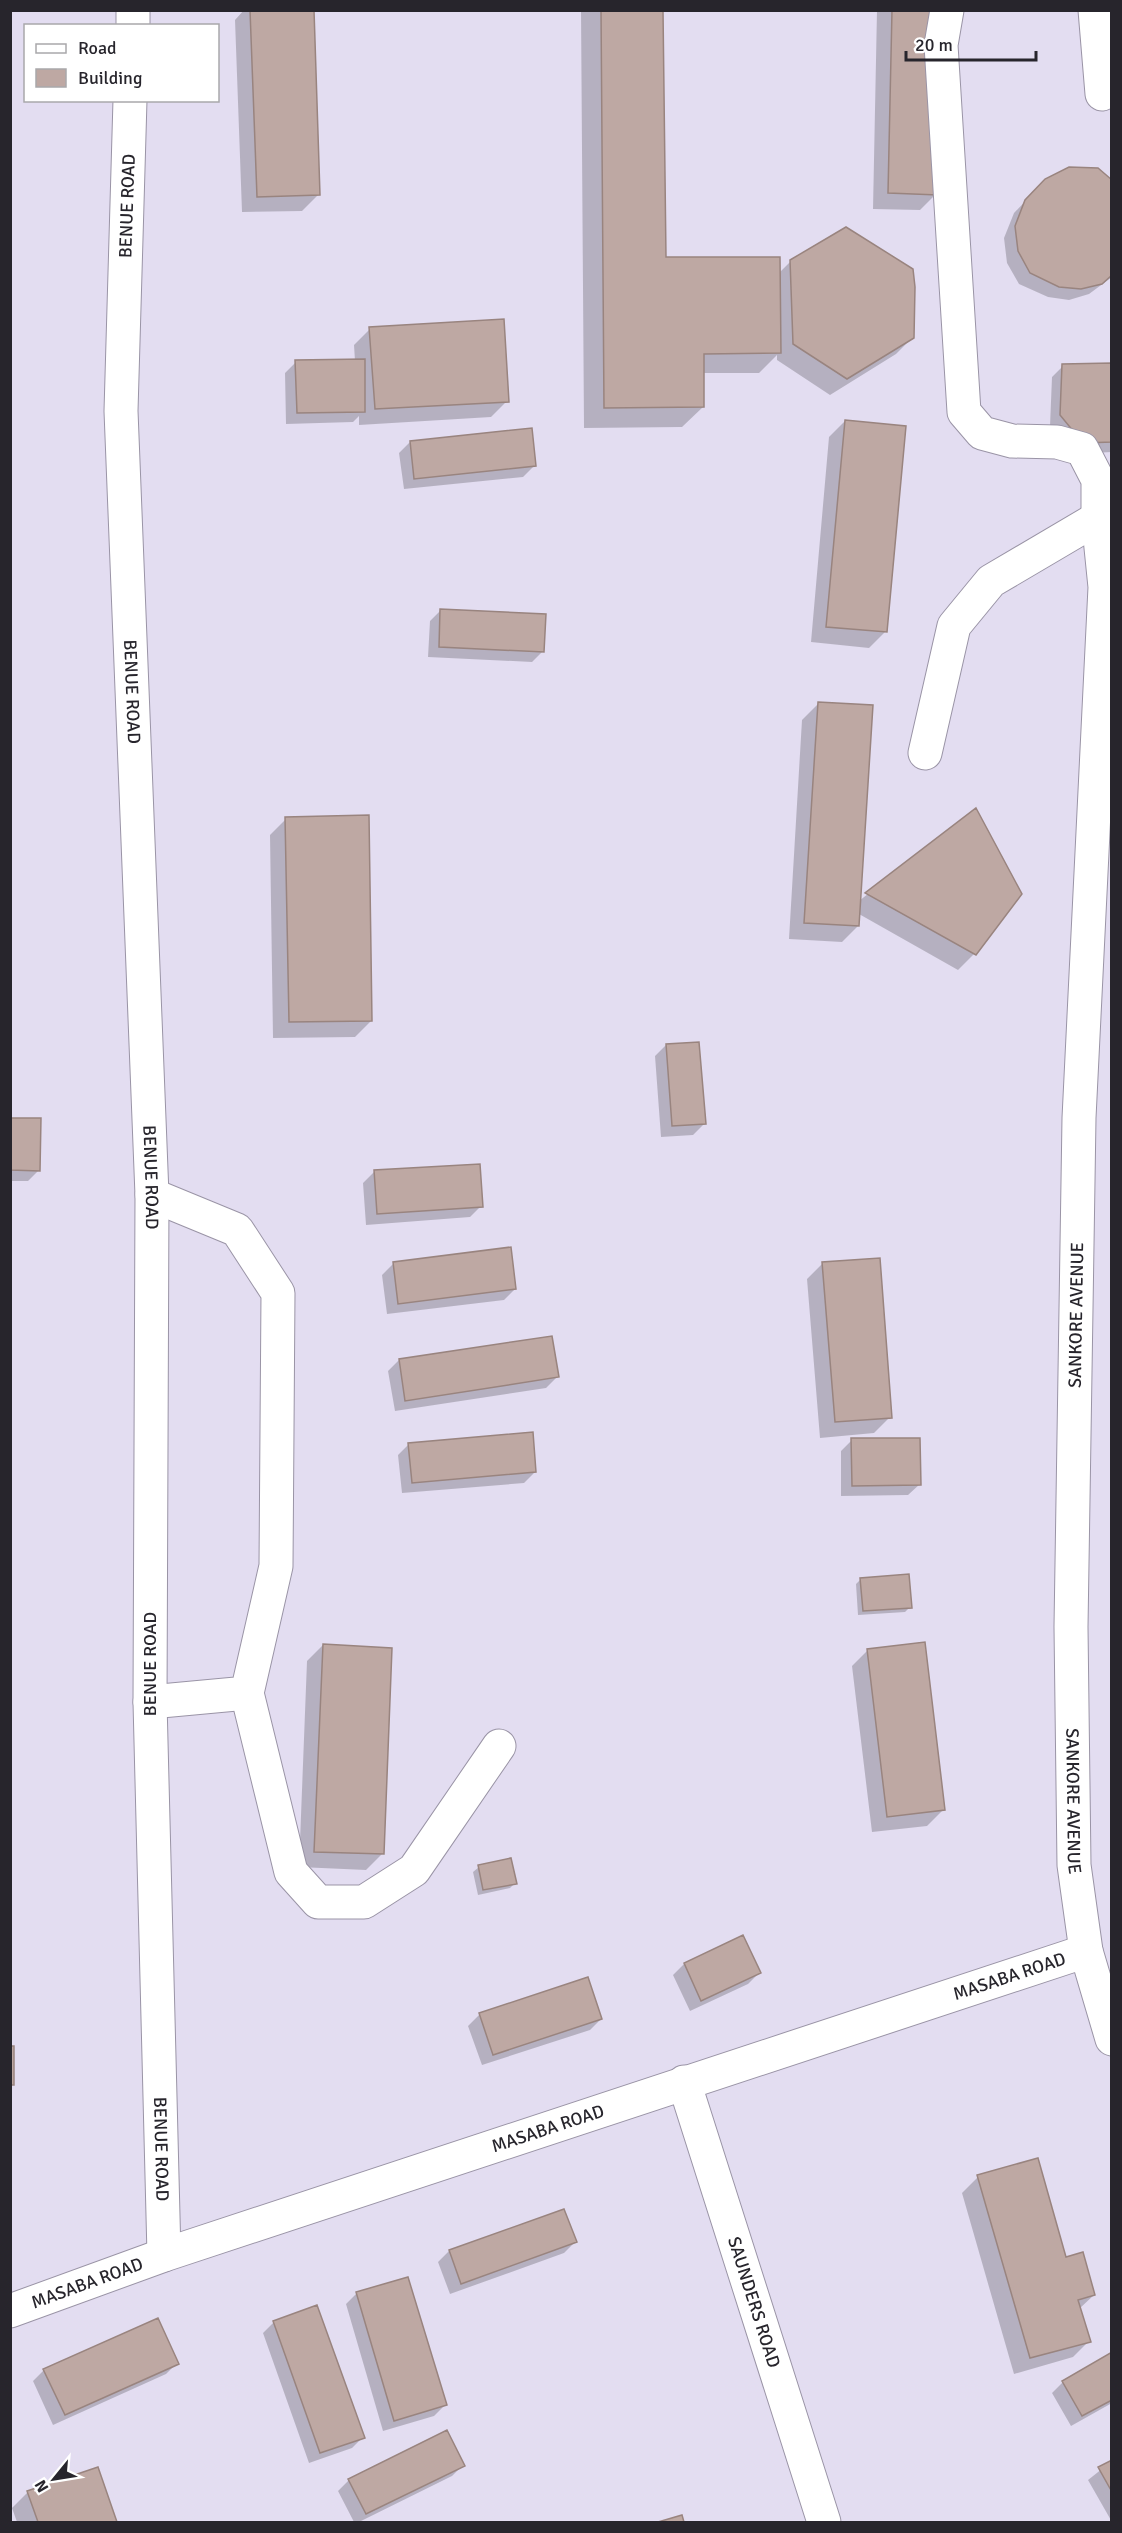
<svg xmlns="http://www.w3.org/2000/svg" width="1122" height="2533" viewBox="0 0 1122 2533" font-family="Signika,sans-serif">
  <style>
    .shadow { fill: #0003 }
    .building { fill: #bea8a3; stroke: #99847f; stroke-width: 1.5 }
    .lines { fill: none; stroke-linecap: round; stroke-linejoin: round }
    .minor-casing { stroke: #9a94a6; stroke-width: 35 }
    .tertiary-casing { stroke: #9a94a6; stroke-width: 35 }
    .minor { stroke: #fff; stroke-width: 33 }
    .tertiary { stroke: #fff; stroke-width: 33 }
    .labels { text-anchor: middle; stroke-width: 4.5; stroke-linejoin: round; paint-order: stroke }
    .street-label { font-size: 18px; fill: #27252c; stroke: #fff }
  </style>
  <rect width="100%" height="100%" fill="#e3ddf1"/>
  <path class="shadow" d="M244,10H312L319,194L302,211L242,212L235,20Z
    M581,10H661L664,259L778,274L791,261L912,338L896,354L830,395L777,360V355L759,373H702L703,407L682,427L584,428Z
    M877,10H940L936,194L920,210L873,209Z
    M1112,182V277L1089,294L1069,300L1048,297L1019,284L1007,263L1004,238L1014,213L1034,192Z
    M370,329L507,401L491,417L359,425V416L353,422L286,424L285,373L296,362L355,361L354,345Z
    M1112,365V452L1072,454L1050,426L1052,377L1063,366Z
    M845,421L885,632L869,648L811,642L829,437Z
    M410,442L534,466L523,477L404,489L399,453Z
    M441,610L543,651L532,662L428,657L430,621Z
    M818,704L859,901L975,810L1020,894L974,954L958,970L859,914L858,926L842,942L789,939L802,720Z
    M286,819L371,1021L355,1037L273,1038L270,835Z
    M666,1045L704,1124L693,1135L661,1137L655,1056Z
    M10,1119L39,1170L28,1181H10Z
    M374,1172L481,1206L470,1217L366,1225L363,1183Z
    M823,1263L890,1417L874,1433L820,1438L807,1279Z
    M393,1264L515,1289L504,1300L387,1314L382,1275Z
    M399,1360L557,1377L546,1388L395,1411L388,1371Z
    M852,1440L920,1484L908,1495L841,1496V1451Z
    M409,1444L535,1472L524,1483L402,1493L398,1455Z
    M861,1579L910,1607L905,1612L858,1615L856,1584Z
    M323,1645L382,1854L366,1870L299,1867L307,1661Z
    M868,1650L943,1810L927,1826L872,1832L852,1666Z
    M479,1867L515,1883L510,1888L478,1895L473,1872Z
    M742,1937L759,1973L748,1984L690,2011L673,1975L684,1964Z
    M587,1979L601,2019L590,2030L482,2065L468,2026L479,2015Z
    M978,2177L1094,2295L1079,2309L1089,2341L1073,2357L1014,2374L962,2193Z
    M563,2211L575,2242L564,2253L450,2294L438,2262L449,2251Z
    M357,2293L445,2405L434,2416L383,2431L346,2304Z
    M274,2322L363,2437L352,2448L309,2463L263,2333Z
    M1112,2354V2403L1071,2426L1052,2393L1063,2382Z
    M177,2363L166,2374L53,2425L33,2381L44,2370Z
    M1112,2461V2522L1088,2480Z
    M463,2465L452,2476L359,2522H354L338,2491L349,2480Z
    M97,2469L115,2522H17L12,2508L28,2492Z"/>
  <path class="building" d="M250,10H314L320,195L257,197Z
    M601,10H663L666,257H780L781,353L704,354V407L604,408Z
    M892,10H941L938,195L888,193Z
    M1069,167L1098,168L1112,180V275L1102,284L1081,289L1059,287L1030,273L1018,251L1015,226L1025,200L1045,179Z
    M846,227L913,269L915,287L914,338L847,379L793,344L790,260Z
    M504,319L509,402L375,409L369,327Z
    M365,359V412L297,413L295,360Z
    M1112,363V442L1083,443L1060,415L1062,364Z
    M845,420L906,426L887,632L826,627Z
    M532,428L536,466L414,479L410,441Z
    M440,609L546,614L544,652L439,647Z
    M818,702L873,705L859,926L804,923Z
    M976,808L1022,894L976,955L865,893Z
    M369,815L372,1021L289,1022L285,817Z
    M699,1042L706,1124L672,1126L666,1044Z
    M10,1118H41L40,1171L10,1170Z
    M480,1164L483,1207L377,1214L374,1170Z
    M511,1247L516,1289L398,1304L393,1262Z
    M880,1258L892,1418L835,1422L822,1262Z
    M552,1336L559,1377L405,1401L399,1359Z
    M533,1432L536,1472L412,1483L408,1443Z
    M851,1438H920L921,1485L852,1486Z
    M909,1574L912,1608L863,1611L860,1578Z
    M925,1642L945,1810L887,1817L867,1649Z
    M323,1644L392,1648L384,1854L314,1852Z
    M511,1858L517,1884L483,1890L478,1865Z
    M743,1935L761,1973L701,2001L684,1963Z
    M588,1977L602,2019L493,2055L479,2013Z
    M10,2046H14V2085H10Z
    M1038,2158L1066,2257L1083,2252L1095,2295L1078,2300L1091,2342L1030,2358L977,2175Z
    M564,2209L577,2242L461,2284L449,2250Z
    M408,2277L447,2405L394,2421L356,2292Z
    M317,2305L365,2438L320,2453L273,2321Z
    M158,2318L179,2364L65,2415L43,2369Z
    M1112,2352V2400L1082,2416L1062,2381Z
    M447,2430L465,2466L366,2514L348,2479Z
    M1112,2460V2492L1098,2467Z
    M98,2467L117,2522H38L27,2491Z
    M682,2515L684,2522H658Z"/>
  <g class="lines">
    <defs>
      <g id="minor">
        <path id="s1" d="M947,10L941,45L964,412L982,433L1012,441L1057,442L1082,449L1098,480V518L1105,587L1079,1118L1071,1627L1074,1865L1086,1951"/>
        <path d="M1095,10L1102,94"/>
        <path d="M925,753L954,626L991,581L1098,518"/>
        <path d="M247,1693L291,1872L318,1902H364L414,1870L499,1746"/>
        <path d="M150,1702L247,1693L276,1566L278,1293L237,1230L152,1195"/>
        <path id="s2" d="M684,2082L824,2522"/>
      </g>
      <g id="tertiary">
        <path d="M133,26V10"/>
        <path id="s3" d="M130,100L121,411L152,1195L150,1702L164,2255"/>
        <path id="s4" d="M10,2311L164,2255L1086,1951L1112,2039"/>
      </g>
    </defs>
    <use href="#minor" class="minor-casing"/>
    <use href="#tertiary" class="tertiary-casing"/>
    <use href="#minor" class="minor"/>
    <use href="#tertiary" class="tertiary"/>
  </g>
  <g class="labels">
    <g class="street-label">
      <text transform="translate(127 206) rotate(-88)" y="6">BENUE ROAD</text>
      <text dy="6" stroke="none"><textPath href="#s3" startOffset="592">BENUE ROAD</textPath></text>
      <text dy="6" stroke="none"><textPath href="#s3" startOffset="1078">BENUE ROAD</textPath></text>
      <text transform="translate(1076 1315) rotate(-89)" y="6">SANKORE AVENUE</text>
      <text transform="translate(150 1664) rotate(-90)" y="6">BENUE ROAD</text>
      <text dy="6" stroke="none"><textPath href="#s1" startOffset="1890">SANKORE AVENUE</textPath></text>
      <text dy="6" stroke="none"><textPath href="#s4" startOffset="1054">MASABA ROAD</textPath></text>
      <text dy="6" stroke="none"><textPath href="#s4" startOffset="568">MASABA ROAD</textPath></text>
      <text dy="6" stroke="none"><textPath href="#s3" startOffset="2050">BENUE ROAD</textPath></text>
      <text dy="6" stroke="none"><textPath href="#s4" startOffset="82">MASABA ROAD</textPath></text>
      <text dy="6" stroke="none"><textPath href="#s2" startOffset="231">SAUNDERS ROAD</textPath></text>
    </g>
  </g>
  <rect width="1122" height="2533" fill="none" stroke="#27252c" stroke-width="24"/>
  <rect x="24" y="24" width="195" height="78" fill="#ffffff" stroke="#a9a8ab" stroke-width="1.5"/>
  <rect x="36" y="44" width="30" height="9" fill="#ffffff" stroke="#a9a8ab" stroke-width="1.5"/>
  <text x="78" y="54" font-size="18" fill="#27252c">Road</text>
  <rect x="36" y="69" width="30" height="18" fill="#bea8a3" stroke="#a9a8ab" stroke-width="1.5"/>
  <text x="78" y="84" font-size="18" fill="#27252c">Building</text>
  <g transform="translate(54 2479) rotate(240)" stroke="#ffffff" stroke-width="4.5" paint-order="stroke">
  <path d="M0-4.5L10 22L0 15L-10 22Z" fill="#27252c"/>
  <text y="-9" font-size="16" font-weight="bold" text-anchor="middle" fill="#27252c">N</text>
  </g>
  <path d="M906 51v9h130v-9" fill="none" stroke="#27252c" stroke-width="3"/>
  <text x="915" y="51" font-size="18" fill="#27252c" stroke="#ffffff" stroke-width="4.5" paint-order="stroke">20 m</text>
</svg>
